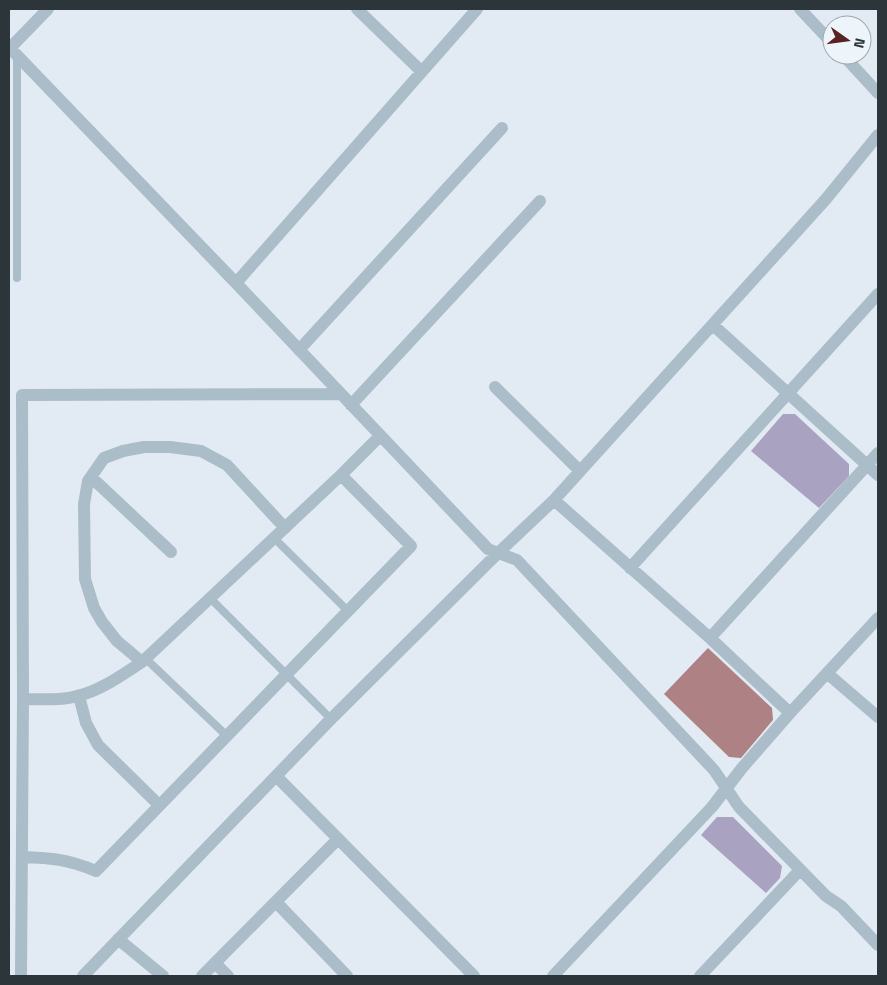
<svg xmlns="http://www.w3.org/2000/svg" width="887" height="985" viewBox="0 0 887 985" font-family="'Titillium Web',sans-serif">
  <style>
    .green { fill: #aaa2c1 }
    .water { fill: #ae8284 }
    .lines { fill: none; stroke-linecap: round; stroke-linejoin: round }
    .lane { stroke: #abbdc8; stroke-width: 8 }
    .street { stroke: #abbdc8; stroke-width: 12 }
  </style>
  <rect width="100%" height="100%" fill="#e2ebf3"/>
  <path class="green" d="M783,414H795L849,464V476L819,508L751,451Z
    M717,817H733L782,866L780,878L766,893L701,835Z"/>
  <path class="water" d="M708,648L772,708L773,720L741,758L729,757L664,694Z"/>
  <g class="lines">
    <path class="lane" d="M17,278V55
      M274,538L348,611
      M210,598L331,719
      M145,658L227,736"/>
    <path class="street" d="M357,9L421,71
      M800,9L832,43
      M9,47L236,283L488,549L517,560L714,770L739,807L826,896L841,906L878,945
      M10,48L48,9
      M843,55L878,93
      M236,283L477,9
      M713,325L878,475
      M299,350L502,128
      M495,387L580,471
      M351,405L540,201
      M91,477L171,552
      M554,500L710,638L790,713
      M630,568L878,294
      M710,638L878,453
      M142,662L117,641L102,622L94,608L85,579L84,504L88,481L104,458L123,451L144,447H170L201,451L227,465L285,528
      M828,674L878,717
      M79,696L86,723L98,745L159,805
      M23,699C41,699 63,701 81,695C103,689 123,674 142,662L341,475L380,436
      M276,776L474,976
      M22,857C52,858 67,859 96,871L411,546L341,475
      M276,902L347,976
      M118,939L163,976
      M215,963L228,976
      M21,976L23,699L22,395L340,394
      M83,976L331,719L497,554L554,500L826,199L878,135
      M202,976L338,839
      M553,976L712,807L742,768L790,713L878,618
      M700,976L800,870"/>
  </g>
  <rect width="887" height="985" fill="none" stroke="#2c363a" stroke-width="20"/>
  <g transform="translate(847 40) rotate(104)"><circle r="24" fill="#eef5fa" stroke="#a0a9ad"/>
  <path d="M0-4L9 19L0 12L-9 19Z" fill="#592324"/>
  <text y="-8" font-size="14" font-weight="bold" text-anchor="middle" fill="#2c363a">N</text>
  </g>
</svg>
